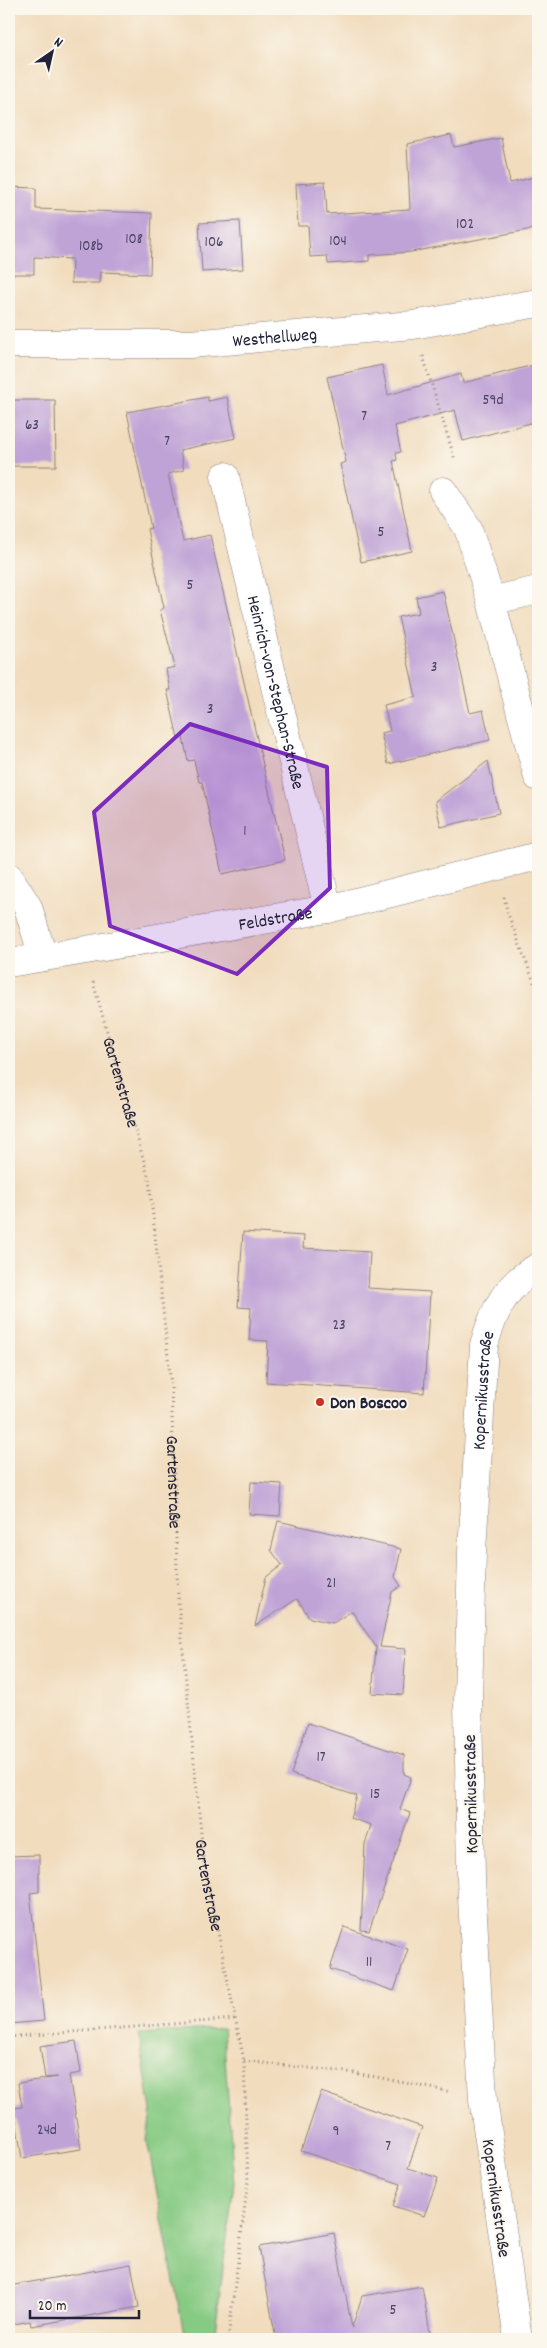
<svg xmlns="http://www.w3.org/2000/svg" width="547" height="2348" viewBox="0 0 547 2348" font-family="Dekko,sans-serif">
  <style>
    .green { fill: #87ca83; stroke: #54765f }
    .building { fill: #bfa3d7 }
    .lines { fill: none; stroke-linecap: round; stroke-linejoin: round }
    .street-casing { stroke: #8a7f7c; stroke-width: 29 }
    .path { stroke: #8a7f7c; stroke-width: 3; stroke-dasharray: 1 4; stroke-linecap: butt }
    .street { stroke: #fff; stroke-width: 28 }
    .marked { fill: #7b2cbf; fill-opacity: 0.2; stroke: #7b2cbf; stroke-width: 4; stroke-linejoin: round }
    .poi-dot { fill: #c8321e; stroke: #fbf7ec; stroke-width: 2 }
    .labels { text-anchor: middle; stroke-width: 4; stroke-linejoin: round; paint-order: stroke }
    .number-label { font-size: 15px; fill: #494262 }
    .street-label { font-size: 18px; fill: #22223b; stroke: #fbf7ec }
    .poi-label { font-size: 18px; font-weight: bold; fill: #22223b; stroke: #fbf7ec; text-anchor: start }
  </style>
  <rect width="100%" height="100%" fill="#fbf7ec"/>
  <filter id="ink" filterUnits="userSpaceOnUse"><feTurbulence type="fractalNoise" baseFrequency=".02" numOctaves="2"/><feDisplacementMap in="SourceGraphic" scale="10" xChannelSelector="R" yChannelSelector="G"/><feConvolveMatrix kernelMatrix="1 2 1 2 8 2 1 2 1" color-interpolation-filters="sRGB"/></filter>
  <filter id="wash" filterUnits="userSpaceOnUse"><feTurbulence type="fractalNoise" baseFrequency=".0096" numOctaves="4" result="noise"/><feDisplacementMap in="SourceGraphic" scale="20" xChannelSelector="R" yChannelSelector="G"/><feGaussianBlur stdDeviation="1.12" result="paint"/><feColorMatrix in="noise" values="0 0 0 0 0 0 0 0 0 0 0 0 0 0 0 0 0 1.4 0 .05"/><feComposite in="paint" operator="in"/></filter>
  <g filter="url(#wash)">
    <rect width="100%" height="100%" fill="#f1dcbd"/>
    <path class="green" d="M223,2028L234,2183L214,2339H185L147,2141L151,2111L139,2034Z"/>
    <g id="blocks">
      <path class="building" d="M451,135L454,147L501,138L510,183L538,176V228L411,252L369,255V261L328,264L327,256L310,257L308,226H298L296,184L325,182L327,214L410,209L407,144Z
        M9,187L36,188V209L152,213L150,274L101,272L100,283H71L72,259L34,257V274H9Z
        M240,221L243,269L202,272L199,223Z
        M538,364V421L463,441L455,410L395,426L401,452L396,453L397,460L393,461L412,551L361,562L340,464L346,462L327,377L382,365L388,395L461,374L463,383Z
        M208,397V401L227,397L236,438L180,450L184,470L168,474L183,541L210,535L285,860L222,874L202,782H199L194,760L188,761L183,737L178,738L167,690H170L166,669L175,667L160,610L164,608L147,529L151,528L127,412Z
        M9,400H55L56,466H9Z
        M443,591L470,713L483,710L490,740L388,764L381,733L390,731L384,705L416,697L398,617L419,613L416,597Z
        M488,761L499,813L441,827L435,801Z
        M243,1232L304,1236L303,1248L370,1252L368,1288L430,1292L424,1393L266,1382L268,1341L249,1340L251,1308L238,1307Z
        M251,1482L282,1484L280,1516L249,1514Z
        M278,1521L401,1549L395,1577L401,1586L392,1592L380,1647L406,1649L403,1695L372,1693L376,1647L352,1611L333,1623L310,1618L297,1599L255,1626L266,1577L282,1565L271,1550Z
        M308,1723L404,1755V1774L411,1777L400,1809L410,1813L369,1931L361,1930L365,1844L371,1825L350,1818L357,1796L291,1774Z
        M39,1855V1892L30,1893L44,2021L9,2024V1856Z
        M344,1927L408,1949L394,1991L330,1969Z
        M76,2041L81,2073L69,2075L81,2149L22,2158L14,2108L22,2107L18,2083L57,2077L45,2078L40,2046Z
        M321,2092L422,2127L408,2168L438,2178L424,2216L393,2206L401,2184L301,2151Z
        M334,2233L352,2328L362,2296L422,2286L431,2339H348V2337L338,2339H276L259,2247Z
        M131,2264L139,2307L31,2326L30,2321L9,2325V2286Z"/>
    </g>
  </g>
  <g filter="url(#ink)">
    <use href="#blocks" fill-opacity="0" stroke="#8a7f7c" stroke-width="1"/>
    <g class="lines">
      <defs>
        <g id="street">
          <path id="s2" d="M9,344H190L413,325L538,303"/>
          <path id="s3" d="M225,476L328,909"/>
          <path d="M443,491L468,528L491,601L538,777"/>
          <path d="M491,601L538,590"/>
          <path d="M9,877L28,907L43,957"/>
          <path id="s4" d="M9,963L328,909L538,856"/>
          <path id="s5" d="M518,2339L483,2099L471,1879L468,1699L472,1552L484,1345C493,1312 506,1284 538,1267"/>
        </g>
      </defs>
      <use href="#street" class="street-casing"/>
      <g class="path">
        <path d="M423,356L455,460"/>
        <path d="M504,897L508,914L538,993"/>
        <path id="s1" d="M93,982L149,1179L171,1385L178,1600L204,1863L244,2061L248,2181L228,2339"/>
        <path d="M9,2037L235,2019"/>
        <path d="M244,2061L356,2073L451,2092"/>
      </g>
      <use href="#street" class="street"/>
    </g>
  </g>
  <path class="marked" d="M190,724L327,767L330,888L237,974L110,926L94,812Z"/>
  <circle class="poi-dot" cx="320" cy="1402" r="5"/>
  <g class="labels">
    <g class="number-label">
      <text x="465" y="228">102</text>
      <text x="134" y="243">108</text>
      <text x="338" y="245">104</text>
      <text x="214" y="246">106</text>
      <text x="91" y="250">108b</text>
      <text x="493" y="404">59d</text>
      <text x="364" y="420">7</text>
      <text x="32" y="429">63</text>
      <text x="167" y="445">7</text>
      <text x="381" y="536">5</text>
      <text x="190" y="589">5</text>
      <text x="434" y="671">3</text>
      <text x="210" y="713">3</text>
      <text x="245" y="835">1</text>
      <text x="339" y="1329">23</text>
      <text x="331" y="1587">21</text>
      <text x="321" y="1761">17</text>
      <text x="375" y="1798">15</text>
      <text x="369" y="1966">11</text>
      <text x="47" y="2134">24d</text>
      <text x="336" y="2135">9</text>
      <text x="388" y="2150">7</text>
      <text x="393" y="2314">5</text>
    </g>
    <g class="street-label">
      <text dy="6" stroke="none"><textPath href="#s2" startOffset="266">Westhellweg</textPath></text>
      <text dy="6" stroke="none"><textPath href="#s3" startOffset="222">Heinrich-von-Stephan-Straße</textPath></text>
      <text dy="6" stroke="none"><textPath href="#s4" startOffset="270">Feldstraße</textPath></text>
      <text dy="6" stroke="none"><textPath href="#s1" startOffset="104">Gartenstraße</textPath></text>
      <text dy="6" stroke="none"><textPath href="#s5" startOffset="952">Kopernikusstraße</textPath></text>
      <text dy="6" stroke="none"><textPath href="#s1" startOffset="509">Gartenstraße</textPath></text>
      <text transform="translate(470 1794) rotate(-91)" y="6">Kopernikusstraße</text>
      <text dy="6" stroke="none"><textPath href="#s1" startOffset="914">Gartenstraße</textPath></text>
      <text transform="translate(497 2198) rotate(82)" y="6">Kopernikusstraße</text>
    </g>
    <g class="poi-label">
      <text x="330" y="1408">Don Boscoo</text>
    </g>
  </g>
  <rect width="547" height="2348" fill="none" stroke="#fbf7ec" stroke-width="30"/>
  <g transform="translate(52 52) rotate(34)" stroke="#fbf7ec" stroke-width="4" paint-order="stroke">
  <path d="M0-4L9 19L0 12L-9 19Z" fill="#22223b"/>
  <text y="-8" font-size="14" font-weight="bold" text-anchor="middle" fill="#22223b">N</text>
  </g>
  <path d="M30 2310v8h109v-8" fill="none" stroke="#22223b" stroke-width="2.5"/>
  <text x="38" y="2310" font-size="15" fill="#22223b" stroke="#fbf7ec" stroke-width="4" paint-order="stroke">20 m</text>
</svg>
